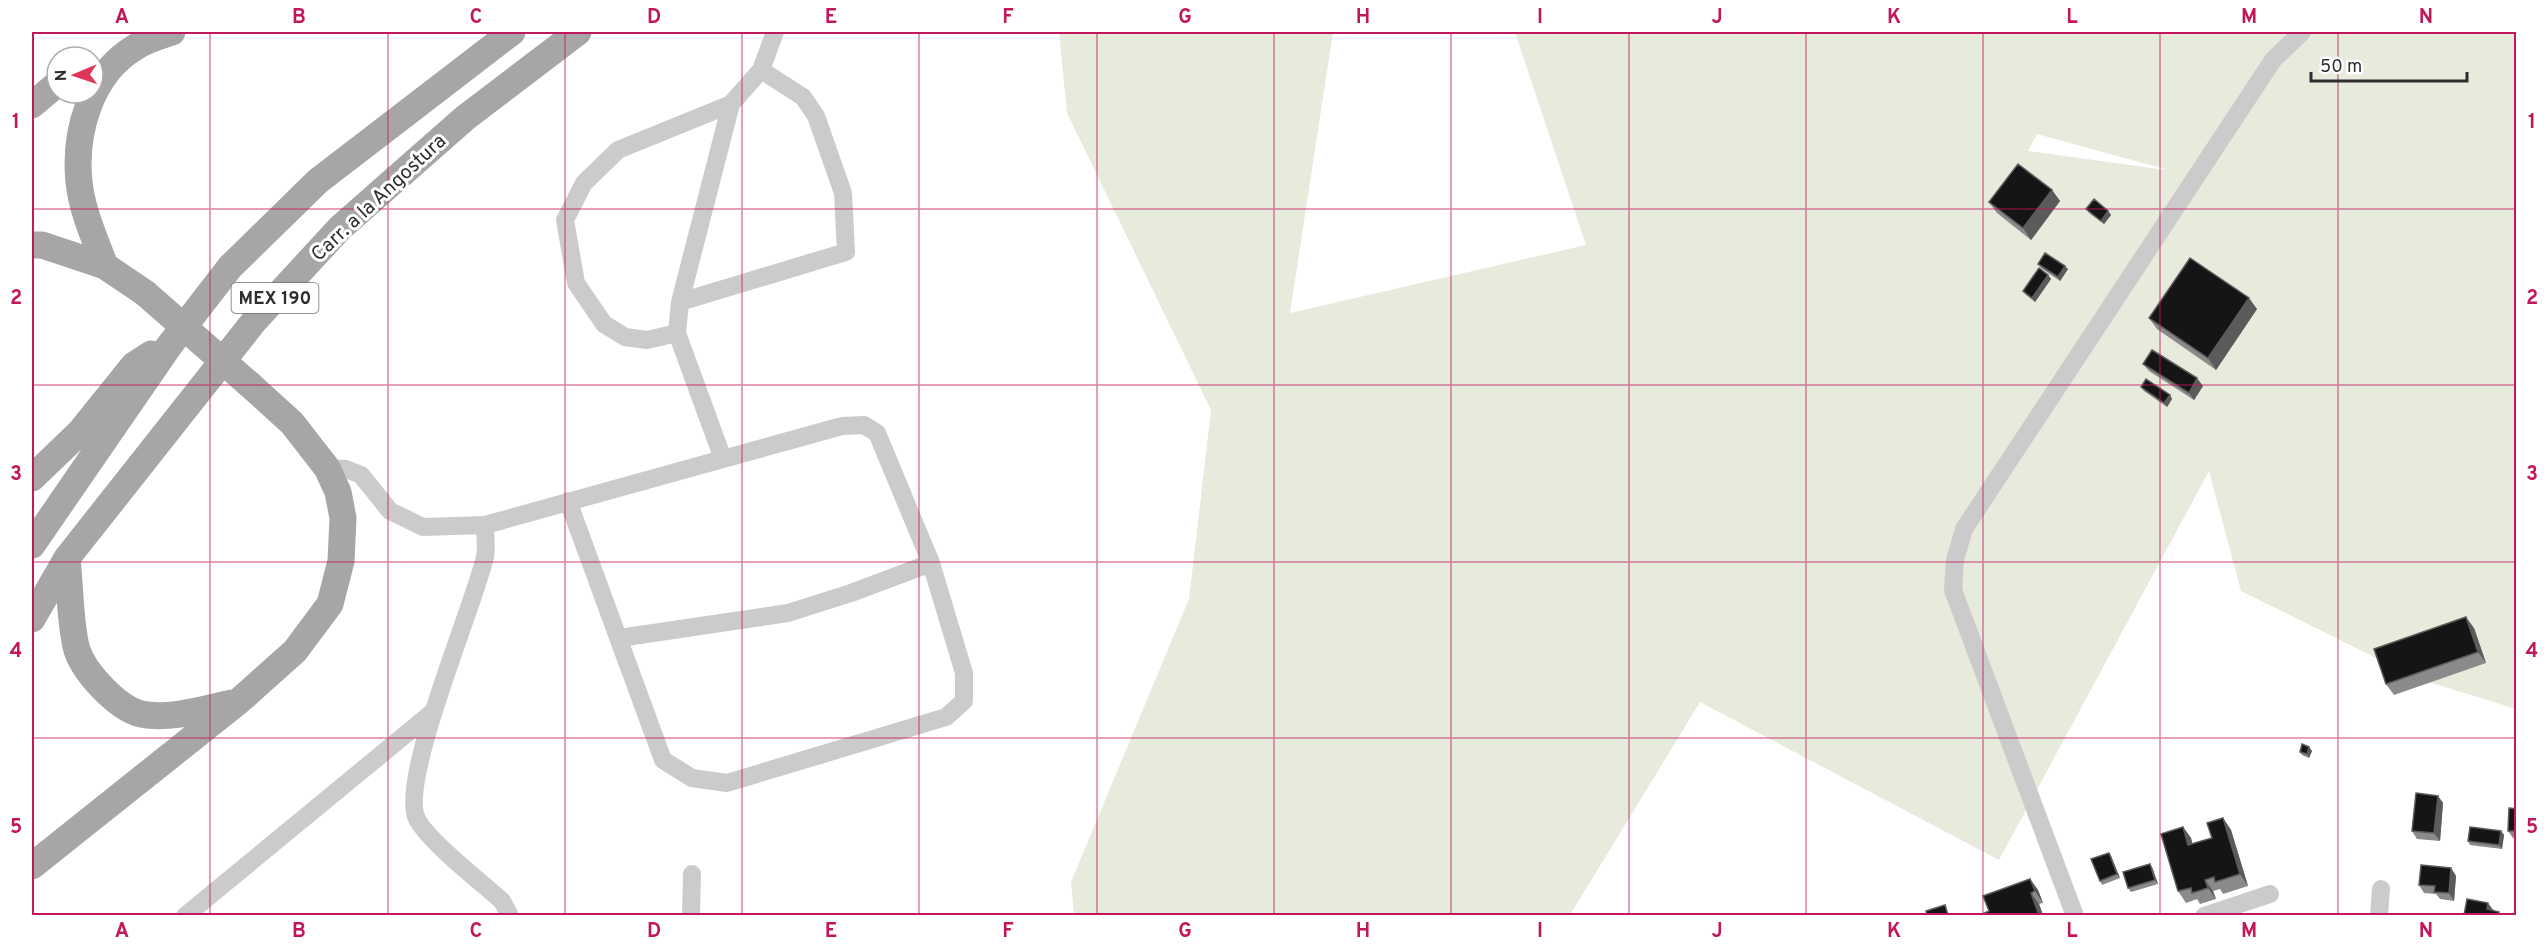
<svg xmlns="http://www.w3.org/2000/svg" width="2548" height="947" viewBox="0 0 2548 947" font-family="Overpass,sans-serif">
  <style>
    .green { fill: #e6ebdc; fill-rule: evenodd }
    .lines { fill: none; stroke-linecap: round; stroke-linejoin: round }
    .minor { stroke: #cbcbcb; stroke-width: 18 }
    .primary { stroke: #a6a6a6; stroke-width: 27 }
    .primary-bridge { stroke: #a6a6a6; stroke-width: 27 }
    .wall { fill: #8a8a8a }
    .shaded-wall { fill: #5b5b5b }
    .building { fill: #151515; stroke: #5b5b5b; stroke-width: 1.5 }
    .grid { fill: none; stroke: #c2185b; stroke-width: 1.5; stroke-opacity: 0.55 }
    .labels { text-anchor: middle; stroke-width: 6; stroke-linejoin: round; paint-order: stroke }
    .shield { fill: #fff; stroke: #6d6d6d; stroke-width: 1.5 }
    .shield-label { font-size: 18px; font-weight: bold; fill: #2e2e2e }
    .street-label { font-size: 20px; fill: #2e2e2e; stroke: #fff }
    .neatline { fill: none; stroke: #c2185b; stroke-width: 2 }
    .grid-label { font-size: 20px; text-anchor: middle; font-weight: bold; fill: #c2185b }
  </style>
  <rect width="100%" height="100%" fill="#fff"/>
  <path class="green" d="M1059,32H1333L1290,313L1586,245L1515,32H2516V709L2416,678L2241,591L2209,471L1999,860L1700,702L1570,915H1074L1071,882L1189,599L1211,410L1067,113ZM2037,134L2165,169L2166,170L2028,151Z"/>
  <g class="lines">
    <path class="minor" d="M680,302L846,252L843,193L816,116L803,97L761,70
      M677,333L647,340L625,337L604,324L576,283L565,220L584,183L618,150L731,104
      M723,459L677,333L680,302L731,104L761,70L775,32
      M327,468L346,469L361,475L390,511L423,527L485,525L842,426L864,425L877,433L931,563L964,673V701L946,717L727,783L692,778L663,760L568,501
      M485,525C485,535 487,547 485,557C474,606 398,782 417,819C429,842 481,882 502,901L510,916
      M619,638L788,613L851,593L931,563
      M185,916L434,711
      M691,916L692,874
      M2075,916L1953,590L1955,560L1964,529L2273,60L2302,32
      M2204,916L2270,894
      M2379,916L2381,889"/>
    <path class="primary" d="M32,105L57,84
      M32,245H42L105,266L145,293
      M105,266C95,239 82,211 79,182C74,133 90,75 134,48C145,40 160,36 172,32
      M32,478L80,432L134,365L151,354
      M32,545L169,346L230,267L318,181L512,32
      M67,558C70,583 70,627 77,650C84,672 117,708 141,714C170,720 204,709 232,703
      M32,619L67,558L255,320L340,228L465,118L578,32
      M32,866L239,701L295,651L330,604L341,561L343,518L338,492L327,468L292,423L249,384"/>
    <path class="primary-bridge" d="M145,293L249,384"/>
  </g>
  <path class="wall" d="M2052,190L2060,201L2031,240L1997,213L1989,202Z
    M2086,209L2108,211L2111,215L2104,224L2089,213Z
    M2038,264L2068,269L2060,281L2041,268Z
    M2048,275L2051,279L2035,302L2026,295L2023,291Z
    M2257,309L2216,370L2157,329L2149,318Z
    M2143,364L2203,386L2194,400L2149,371Z
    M2141,387L2170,395L2172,399L2167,407L2144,391Z
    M2474,628L2486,663L2394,695L2386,684Z
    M2309,747L2312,751L2309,758L2302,755L2300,752Z
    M2438,796L2443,803L2440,841L2417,839L2412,831Z
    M2517,809V839L2513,838L2508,831Z
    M2223,818L2231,830L2248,886L2223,894L2220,889L2213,891L2216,899L2200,904L2197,899L2186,903L2178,891L2183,827L2191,838L2192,844L2212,838Z
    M2501,831L2504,835L2502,849L2470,845L2468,841Z
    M2109,853L2111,856L2120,878L2102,885L2100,881Z
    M2152,867L2158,884L2131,892L2128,888Z
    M2451,868L2456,876L2454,901L2440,899L2436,894L2424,893L2419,885Z
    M2030,879L2038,890L2043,903L2039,904L2043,915H1981L1989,911Z"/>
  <path class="shaded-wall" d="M2052,190L2060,201L2031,240L2023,228Z
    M2108,211L2111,215L2104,224L2101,221Z
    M2065,266L2068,269L2060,281L2058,277Z
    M2048,275L2051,279L2035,302L2032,298Z
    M2249,298L2257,309L2216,370L2208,358Z
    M2197,378L2203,386L2194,400L2189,393Z
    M2170,395L2172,399L2167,407L2164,403Z
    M2466,617L2474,628L2486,663L2478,652Z
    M2309,747L2312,751L2309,758L2307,754Z
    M2438,796L2443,803L2440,841L2434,833Z
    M2223,818L2231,830L2248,886L2240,874Z
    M2183,827L2191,838L2196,857L2188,845Z
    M2501,831L2504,835L2502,849L2499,845Z
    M2109,853L2111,856L2120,878L2117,874Z
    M2150,864L2152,867L2158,884L2155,880Z
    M2451,868L2456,876L2454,901L2449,893Z
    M2030,879L2038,890L2043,903L2035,891Z
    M2205,880L2213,891L2216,899L2208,888Z
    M2031,893L2039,904L2043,915H2039Z
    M2488,903L2494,911L2487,909Z"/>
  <path class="building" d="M2018,164L2052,190L2023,228L1989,202Z
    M2094,199L2108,211L2101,221L2086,209Z
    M2045,253L2065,266L2058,277L2038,264Z
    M2190,258L2249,298L2208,358L2149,318Z
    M2039,268L2048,275L2032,298L2023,291Z
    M2152,350L2197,378L2189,393L2143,364Z
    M2146,379L2170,395L2164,403L2141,387Z
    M2466,617L2478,652L2386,684L2374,649Z
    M2302,744L2309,747L2307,754L2300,752Z
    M2416,793L2438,796L2434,833L2412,831Z
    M2509,808L2517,809V831H2508Z
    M2223,818L2240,874L2215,882L2214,877L2205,880L2208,888L2192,893L2191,888L2178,891L2161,834L2183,827L2188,845L2212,838L2207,823Z
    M2470,827L2501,831L2499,845L2468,841Z
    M2109,853L2117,874L2100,881L2091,859Z
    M2150,864L2155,880L2128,888L2123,872Z
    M2421,865L2451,868L2449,893L2434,892L2435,886L2419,885Z
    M2030,879L2035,891L2031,893L2039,915H1980L1989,911L1983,896Z
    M2467,899L2488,903L2487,909L2499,912L2498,915H2464Z
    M1945,905L1948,915H1927L1926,911Z"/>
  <path class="grid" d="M210,32V916M388,32V916M565,32V916M742,32V916M919,32V916M1097,32V916M1274,32V916M1451,32V916M1629,32V916M1806,32V916M1983,32V916M2160,32V916M2338,32V916M32,209H2516M32,385H2516M32,562H2516M32,738H2516"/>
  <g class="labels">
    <rect class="shield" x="231.5" y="283" width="87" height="30" rx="4.5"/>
    <g class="shield-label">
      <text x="275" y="304">MEX 190</text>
    </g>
    <g class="street-label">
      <text transform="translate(378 197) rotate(-43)" y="7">Carr. a la Angostura</text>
    </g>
  </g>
  <rect width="2548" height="947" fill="none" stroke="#ffffff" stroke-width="66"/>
  <g transform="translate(75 75) rotate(268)"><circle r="28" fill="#ffffff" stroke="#ababab" stroke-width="1.5"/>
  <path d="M0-4.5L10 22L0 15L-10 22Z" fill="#e03557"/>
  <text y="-9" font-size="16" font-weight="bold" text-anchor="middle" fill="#2e2e2e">N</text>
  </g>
  <path d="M2311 72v9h156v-9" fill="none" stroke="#2e2e2e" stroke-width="3"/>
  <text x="2320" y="72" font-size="18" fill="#2e2e2e" stroke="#ffffff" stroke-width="4.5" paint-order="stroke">50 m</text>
  <rect x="33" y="33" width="2482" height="881" class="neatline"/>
  <g class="grid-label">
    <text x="122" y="23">A</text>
    <text x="299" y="23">B</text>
    <text x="476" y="23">C</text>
    <text x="654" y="23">D</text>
    <text x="831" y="23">E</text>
    <text x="1008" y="23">F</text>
    <text x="1185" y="23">G</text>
    <text x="1363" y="23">H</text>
    <text x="1540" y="23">I</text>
    <text x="1717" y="23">J</text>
    <text x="1894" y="23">K</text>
    <text x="2072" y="23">L</text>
    <text x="2249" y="23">M</text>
    <text x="2426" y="23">N</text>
    <text x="16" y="128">1</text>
    <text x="2532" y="128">1</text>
    <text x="16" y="304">2</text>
    <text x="2532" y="304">2</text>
    <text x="16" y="480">3</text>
    <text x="2532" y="480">3</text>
    <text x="16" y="657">4</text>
    <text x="2532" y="657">4</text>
    <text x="16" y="833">5</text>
    <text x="2532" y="833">5</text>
    <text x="122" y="937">A</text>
    <text x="299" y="937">B</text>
    <text x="476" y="937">C</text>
    <text x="654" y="937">D</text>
    <text x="831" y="937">E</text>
    <text x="1008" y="937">F</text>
    <text x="1185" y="937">G</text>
    <text x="1363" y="937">H</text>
    <text x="1540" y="937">I</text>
    <text x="1717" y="937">J</text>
    <text x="1894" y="937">K</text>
    <text x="2072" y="937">L</text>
    <text x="2249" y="937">M</text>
    <text x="2426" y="937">N</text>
  </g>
</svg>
